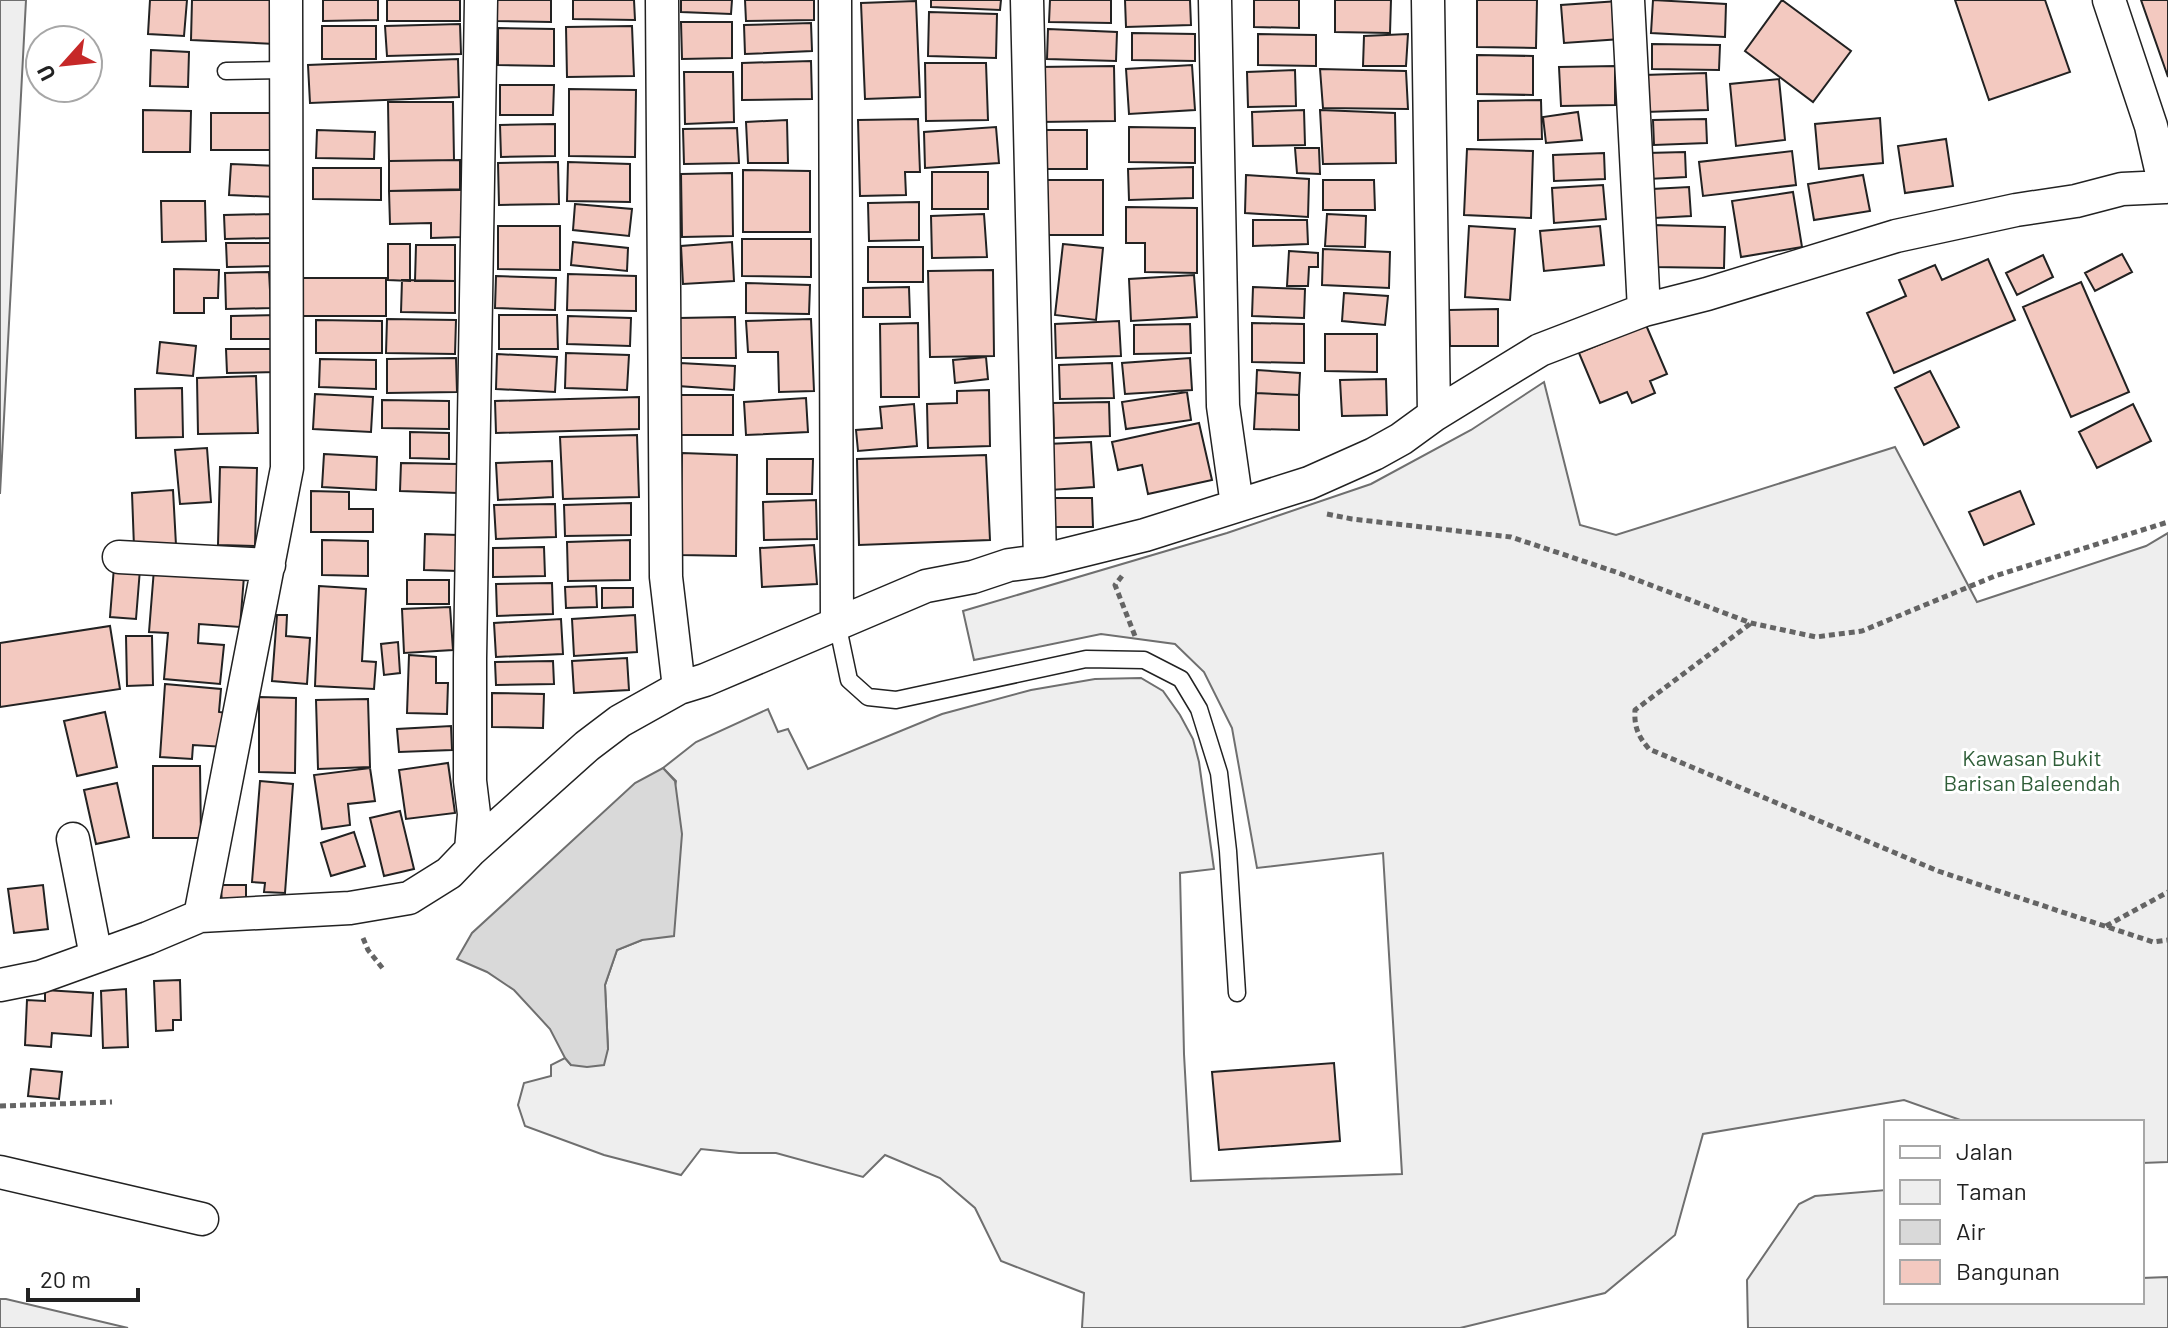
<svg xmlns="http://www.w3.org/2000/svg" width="2168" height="1328" viewBox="0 0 2168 1328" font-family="Barlow,sans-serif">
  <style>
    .green { fill: #eee; stroke: #6f6f6f; stroke-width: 2 }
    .water { fill: #d9d9d9; stroke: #6f6f6f; stroke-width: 2 }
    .building { fill: #f3c9c0; stroke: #222; stroke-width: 2 }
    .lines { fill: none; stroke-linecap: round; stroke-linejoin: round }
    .lane-casing { stroke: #222; stroke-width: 19 }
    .street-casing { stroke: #222; stroke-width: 35 }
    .path { stroke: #646464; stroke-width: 5; stroke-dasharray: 6 4; stroke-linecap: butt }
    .lane { stroke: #fff; stroke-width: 16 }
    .street { stroke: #fff; stroke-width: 32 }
    .labels { text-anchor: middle; stroke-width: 6; stroke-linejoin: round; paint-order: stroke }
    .park-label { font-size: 22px; fill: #2f5e38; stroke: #fff }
  </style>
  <rect width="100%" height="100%" fill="#fff"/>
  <path class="green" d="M0,0H26L0,494Z
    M1544,382L1580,525L1616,535L1895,447L1977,602L2146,546L2168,533V1162L2142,1163V1122H1966L1904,1100L1703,1134L1675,1235L1605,1293L1460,1328H1082L1084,1293L1001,1261L975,1208L940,1178L885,1155L863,1177L776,1153H739L701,1149L681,1175L604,1155L525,1126L518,1105L524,1083L551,1076V1065L565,1058L571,1065L608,1049L605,985L617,950L642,940L676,781L663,768L696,742L768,709L778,732L788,729L808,769L942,714L1031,690L1095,679L1141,678L1163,691L1180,715L1193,739L1199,762L1214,869L1180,873L1184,1054L1191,1181L1402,1174L1383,853L1257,868L1232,728L1204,672L1175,644L1101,634L974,660L963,611L1227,533L1371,484L1471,430Z
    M1886,1190V1302H2142V1278L2168,1277V1328H1748L1747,1280L1799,1204L1815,1196Z
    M0,1299H6L128,1328H0Z"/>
  <path class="water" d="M663,768L675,781L682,834L674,936L642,940L617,950L605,985L608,1049L604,1065L587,1067L571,1065L565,1058L550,1029L514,990L487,972L457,959L472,933L635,783Z"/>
  <path class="building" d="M150,0H187L184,36L148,34Z
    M192,0H277L275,44L191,40Z
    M323,0H378V20L323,21Z
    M387,0H460V21H387Z
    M495,0H551V22L495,21Z
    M573,0H634L635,20L573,19Z
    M681,0H732L731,14L681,12Z
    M745,0H814V20L746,21Z
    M931,0H1001L1000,10L931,7Z
    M1050,0H1111V23L1049,22Z
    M1125,0H1190L1191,25L1126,27Z
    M1254,0H1299V28L1254,27Z
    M1335,0H1391L1390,33L1335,32Z
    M1477,0H1537L1536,48L1477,47Z
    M1653,0L1726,4L1725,37L1651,33Z
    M1782,0L1851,51L1813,102L1745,51Z
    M1955,0H2045L2070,72L1989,100Z
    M2141,0H2168V77Z
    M916,1L920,97L865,99L861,3Z
    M1619,1L1621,39L1564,43L1561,5Z
    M929,12L997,14L996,58L928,56Z
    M681,22H732V58L682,59Z
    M811,23L812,51L745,54L744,25Z
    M460,24L461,54L387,56L385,26Z
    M322,26H376V59H322Z
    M632,26L634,76L567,77L566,27Z
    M498,28L554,29V66L498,65Z
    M1048,29L1117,32L1116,61L1047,59Z
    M1132,33L1195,34V61L1132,60Z
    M1258,34L1316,35V66L1258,65Z
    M1408,34L1406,66H1363L1364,36Z
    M1652,44L1720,45L1719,70L1652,69Z
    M151,50L189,52L188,87L150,86Z
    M1477,55L1533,56V95L1477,94Z
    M458,59L459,97L310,103L308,65Z
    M811,61L812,99L742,100V63Z
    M925,63H986L988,120L926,121Z
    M1192,65L1195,110L1129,114L1126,69Z
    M1114,66L1115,121L1038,122L1037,67Z
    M1615,66V105L1561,106L1559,67Z
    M1320,69L1406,71L1408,109L1323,108Z
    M1295,70L1296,106L1248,107L1247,72Z
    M684,72H733L734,122L685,124Z
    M1706,73L1708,110L1645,112L1644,75Z
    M1779,79L1785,140L1736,146L1730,84Z
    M500,85H554L553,115H500Z
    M569,89L636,90L635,157L569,156Z
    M1541,100L1542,139L1478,140V101Z
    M388,102H453L454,160L389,161Z
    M143,110L191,111L190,152H143Z
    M1304,110L1305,145L1253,146L1252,112Z
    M1320,110L1395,113L1396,163L1323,164Z
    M1578,112L1582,140L1546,143L1543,117Z
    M211,113H276V150H211Z
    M1880,118L1883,163L1819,169L1815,124Z
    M918,119L920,172H905L906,195L860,196L858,120Z
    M1706,119L1707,143L1654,145L1653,120Z
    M787,120L788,163H748L746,122Z
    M555,124V156L501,157L500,125Z
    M996,127L999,163L925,168L924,132Z
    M1129,127L1195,128V163L1129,162Z
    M737,128L739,163L684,164L683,129Z
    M317,130L375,132L374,159L316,158Z
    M1045,130H1087V169H1045Z
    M1946,139L1953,186L1905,193L1898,146Z
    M1295,148H1319L1320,174L1297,173Z
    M1467,149L1533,151L1531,218L1464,215Z
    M1792,151L1796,185L1703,196L1699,162Z
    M1685,152L1686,177L1648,179L1647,153Z
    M1604,153L1605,179L1554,181L1553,155Z
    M460,160V190L389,191V161Z
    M558,162L559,204L499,205L498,163Z
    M568,162L630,164V202L567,201Z
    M231,164L278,166L276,197L229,195Z
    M1193,167V198L1129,200L1128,169Z
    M313,168H381V200L313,199Z
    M743,170L810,171V232H743Z
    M932,172H988V209H932Z
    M732,173L733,236L682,237L681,174Z
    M1246,175L1309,179L1308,217L1245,213Z
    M1863,175L1870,211L1814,220L1808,184Z
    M1047,180H1103V235H1047Z
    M1323,180H1374L1375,210H1323Z
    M1603,185L1606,219L1554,223L1552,188Z
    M1689,187L1691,216L1654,218L1652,189Z
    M470,189L471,215H461L462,237L431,238V223L390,224L389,191Z
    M1793,192L1802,247L1741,257L1732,201Z
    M161,201H205L206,241L162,242Z
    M919,202V240L869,241L868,203Z
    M575,204L632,209L629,236L573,230Z
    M1126,207L1197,208V273L1145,272V243H1126Z
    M273,214L274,238L225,239L224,215Z
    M984,214L987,257L932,258L931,216Z
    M1327,214L1366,216L1365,247L1325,246Z
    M1253,220H1307L1308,244L1253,246Z
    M1652,225L1725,227L1724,268L1652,267Z
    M498,226H560V270L498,269Z
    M1469,226L1515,229L1510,300L1465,297Z
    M1600,226L1604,265L1544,271L1540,231Z
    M742,239H811V277L742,276Z
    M573,242L628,248L627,271L571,265Z
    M732,242L734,281L683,284L681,246Z
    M226,243H276V266L227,267Z
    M388,244H410V281L388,280Z
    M1063,244L1103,248L1096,320L1055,315Z
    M416,245H455V281H415Z
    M868,247H923V282H868Z
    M1323,249L1390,252L1389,288L1322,285Z
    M1289,251L1318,253V267H1309L1308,286H1287Z
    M2122,254L2132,272L2095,291L2085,273Z
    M2043,255L2053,277L2017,295L2006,273Z
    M1988,259L2015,320L1894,373L1867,313L1906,296L1899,280L1935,265L1942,280Z
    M174,269L219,270L218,298H204V313H174Z
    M993,270L994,356L930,357L928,271Z
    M269,272L271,308L226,309L225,273Z
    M568,274L636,276V311L567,310Z
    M1194,275L1197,317L1131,321L1129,279Z
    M496,276L556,278L555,310L495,308Z
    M301,278H386V316H302Z
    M402,280L455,281V313L401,312Z
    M2081,282L2129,392L2071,417L2023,307Z
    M746,283L810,285L809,314L746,313Z
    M909,287L910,317H863V288Z
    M1253,287L1305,289L1304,318L1252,316Z
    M1344,293L1388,296L1385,325L1342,321Z
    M1498,309V346H1450L1449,310Z
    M280,315V339H231V316Z
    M499,315H557L558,349H499Z
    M568,316L631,318L630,346L567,344Z
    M735,317L736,358H679V318Z
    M387,319L456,320L455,354L386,353Z
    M811,319L814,391L779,392L778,352H748L746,321Z
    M316,320L382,321V353H316Z
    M1119,321L1121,356L1056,358L1055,324Z
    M918,323L919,397H881L880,324Z
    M1252,323L1304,324V363L1252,362Z
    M1190,324L1191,353L1134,354V325Z
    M1646,325L1667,374L1650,381L1655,393L1632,403L1627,392L1600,403L1579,353Z
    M1325,334H1377V372L1325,371Z
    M160,342L196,346L193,376L157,373Z
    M226,349H277V372L227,373Z
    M566,353L629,355L627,390L565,388Z
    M497,354L557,357L555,392L496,389Z
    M986,357L988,379L955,383L953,360Z
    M456,358L457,392L387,393V359Z
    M1190,358L1192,390L1125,394L1122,363Z
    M320,359L376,360V389L319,387Z
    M680,363L735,366L734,390L678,386Z
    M1112,363L1114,398L1060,399L1059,365Z
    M1257,370L1300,373L1299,395L1256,393Z
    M1930,371L1959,427L1924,445L1895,388Z
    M256,376L258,433L198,434L197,378Z
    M1386,379L1387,415L1342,416L1340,380Z
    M182,388L183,437L136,438L135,389Z
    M989,390L990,446L928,448L927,404L957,403V391Z
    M1187,392L1191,420L1126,429L1122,402Z
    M1256,393L1299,395V430L1254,429Z
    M315,394L373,397L371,432L313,429Z
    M675,395H733V435H675Z
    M639,397V429L496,433L495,401Z
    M806,398L808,432L746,435L744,402Z
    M382,400L449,401V429L382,428Z
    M1109,402L1110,436L1054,438L1053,403Z
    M914,404L917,446L858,451L856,430L882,428L880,407Z
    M2133,404L2151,441L2097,468L2079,432Z
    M1199,423L1212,480L1148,494L1142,465L1118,470L1112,442Z
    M410,432L449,433V459L410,458Z
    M637,435L639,497L563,499L560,437Z
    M1091,442L1094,487L1050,490L1047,444Z
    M207,448L211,502L180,504L175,450Z
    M682,453L737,455L736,556L680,555Z
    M324,454L377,457L376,490L322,487Z
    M986,455L990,540L859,545L857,459Z
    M767,459H813L812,494H767Z
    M552,461L553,497L498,500L496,463Z
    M401,463L458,464V493L400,491Z
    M220,467L257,468L255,546L218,545Z
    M173,490L176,545L134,547L132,493Z
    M311,491L349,492V509H373V532H311Z
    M2020,491L2034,524L1984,545L1969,512Z
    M1049,498H1092L1093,527H1049Z
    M816,500L817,539L764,540L763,502Z
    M631,503V535L565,536L564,505Z
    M555,504L556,537L496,539L494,505Z
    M425,534L458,535V571L424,570Z
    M322,540L368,541V576L322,575Z
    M630,540V580L568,581L567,542Z
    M814,545L817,584L762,587L760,548Z
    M544,547L545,576L493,577V548Z
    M114,567L140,569L136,619L110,617Z
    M154,569L244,576L240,627L199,624L198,643L224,645L220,684L164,679L168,633L149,632Z
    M407,580H449V604H407Z
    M552,583L553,614L497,616L496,584Z
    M319,586L366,589L362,661L376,662L374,689L315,686Z
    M596,586L597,607L566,608L565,587Z
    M602,588H633V607L602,608Z
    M450,607L453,650L404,653L402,609Z
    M277,615H287L286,636L310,638L307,684L272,681Z
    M635,615L637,652L574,656L572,619Z
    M561,619L563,654L496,657L494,623Z
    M110,626L120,689L0,707V643Z
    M126,636H152L153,685L127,686Z
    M398,642L400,673L384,675L381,644Z
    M409,655L436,657V683H448L447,714L407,713Z
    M627,658L629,690L574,693L572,661Z
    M553,661L554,684L496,685L495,662Z
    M165,684L221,689L219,712L227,713L225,747L193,745L192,759L160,757Z
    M492,693L544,694L543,728L492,727Z
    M259,697L296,698L295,773L259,772Z
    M368,699L370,767L318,769L316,700Z
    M105,712L117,767L77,776L64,721Z
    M451,726L452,750L399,752L397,729Z
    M448,763L455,813L406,819L399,770Z
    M153,766H200L201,838H153Z
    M370,768L375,801L348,804L350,825L322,829L314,775Z
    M260,781L293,784L285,893L264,892L265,883L252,882Z
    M117,783L129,837L96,844L84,790Z
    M400,811L414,869L384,876L370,818Z
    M354,832L365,866L331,876L321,843Z
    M43,885L48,929L14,933L8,889Z
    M221,885H246V906L222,907Z
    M180,980L181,1020H173V1030L156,1031L154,981Z
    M126,989L128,1047L103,1048L101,991Z
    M45,990L93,993L91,1036L52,1033L51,1047L25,1045L27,1000L45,1001Z
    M1334,1063L1340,1141L1219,1150L1212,1072Z
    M31,1069L62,1072L59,1099L28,1096Z"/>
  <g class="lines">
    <defs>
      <path id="lane" d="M226,71L286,70
        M837,623L849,680L868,697L896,700L1086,659L1144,660L1181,679L1199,709L1219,773L1228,851L1237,993"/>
      <path id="street" d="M662,0L666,577L679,688
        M835,0L837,623
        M1027,0L1040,561
        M1215,0L1223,406L1237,505
        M1428,0L1434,415
        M1628,0L1644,310
        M119,557L269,565
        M73,839L96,956
        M471,850L474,814L470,781V659L481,0
        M200,916L287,468L286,0
        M0,985L40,977L148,938L200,916L350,908L409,898L449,873L471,850L587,746L620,721L679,688L705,680L926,586L973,577L1009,565L1040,561L1145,535L1309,483L1374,454L1401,439L1434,415L1540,350L1644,310L1707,294L1896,236L2016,210L2076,201L2122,189L2165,187L2151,126L2109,0
        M0,1172L202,1219"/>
    </defs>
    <use href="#lane" class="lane-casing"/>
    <use href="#street" class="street-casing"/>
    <path class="path" d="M1327,514L1352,519L1511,537L1616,572L1751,623L1816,637L1862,631L1995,576L2168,522
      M1122,576L1115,585L1135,636
      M1750,624L1635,710C1634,727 1638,736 1649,749L1938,871L2153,942L2168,940
      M2106,926L2168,892
      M363,938L368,950L384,970
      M0,1106L112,1102"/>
    <use href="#lane" class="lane"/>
    <use href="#street" class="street"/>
  </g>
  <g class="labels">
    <g class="park-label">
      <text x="2032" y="766">Kawasan Bukit<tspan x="2032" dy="25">Barisan Baleendah</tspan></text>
    </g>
  </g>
  <rect x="1884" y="1120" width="260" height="184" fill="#ffffff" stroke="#a7a7a7" stroke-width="2"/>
  <rect x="1900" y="1146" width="40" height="12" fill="#ffffff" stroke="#a7a7a7" stroke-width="2"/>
  <text x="1956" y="1160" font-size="24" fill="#222222">Jalan</text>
  <rect x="1900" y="1180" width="40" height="24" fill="#eeeeee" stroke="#a7a7a7" stroke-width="2"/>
  <text x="1956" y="1200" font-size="24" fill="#222222">Taman</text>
  <rect x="1900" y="1220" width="40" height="24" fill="#d9d9d9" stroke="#a7a7a7" stroke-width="2"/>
  <text x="1956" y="1240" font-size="24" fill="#222222">Air</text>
  <rect x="1900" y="1260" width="40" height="24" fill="#f3c9c0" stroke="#a7a7a7" stroke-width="2"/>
  <text x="1956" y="1280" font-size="24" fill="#222222">Bangunan</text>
  <g transform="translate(64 64) rotate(243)"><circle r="38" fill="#ffffff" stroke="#a7a7a7" stroke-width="2"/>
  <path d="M0-6L14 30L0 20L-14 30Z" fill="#c62828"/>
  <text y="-12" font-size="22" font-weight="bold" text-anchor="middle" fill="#222222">U</text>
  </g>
  <path d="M28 1288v12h110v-12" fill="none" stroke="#222222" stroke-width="4"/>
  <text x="40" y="1288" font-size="24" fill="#222222" stroke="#ffffff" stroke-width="6" paint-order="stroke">20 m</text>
</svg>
